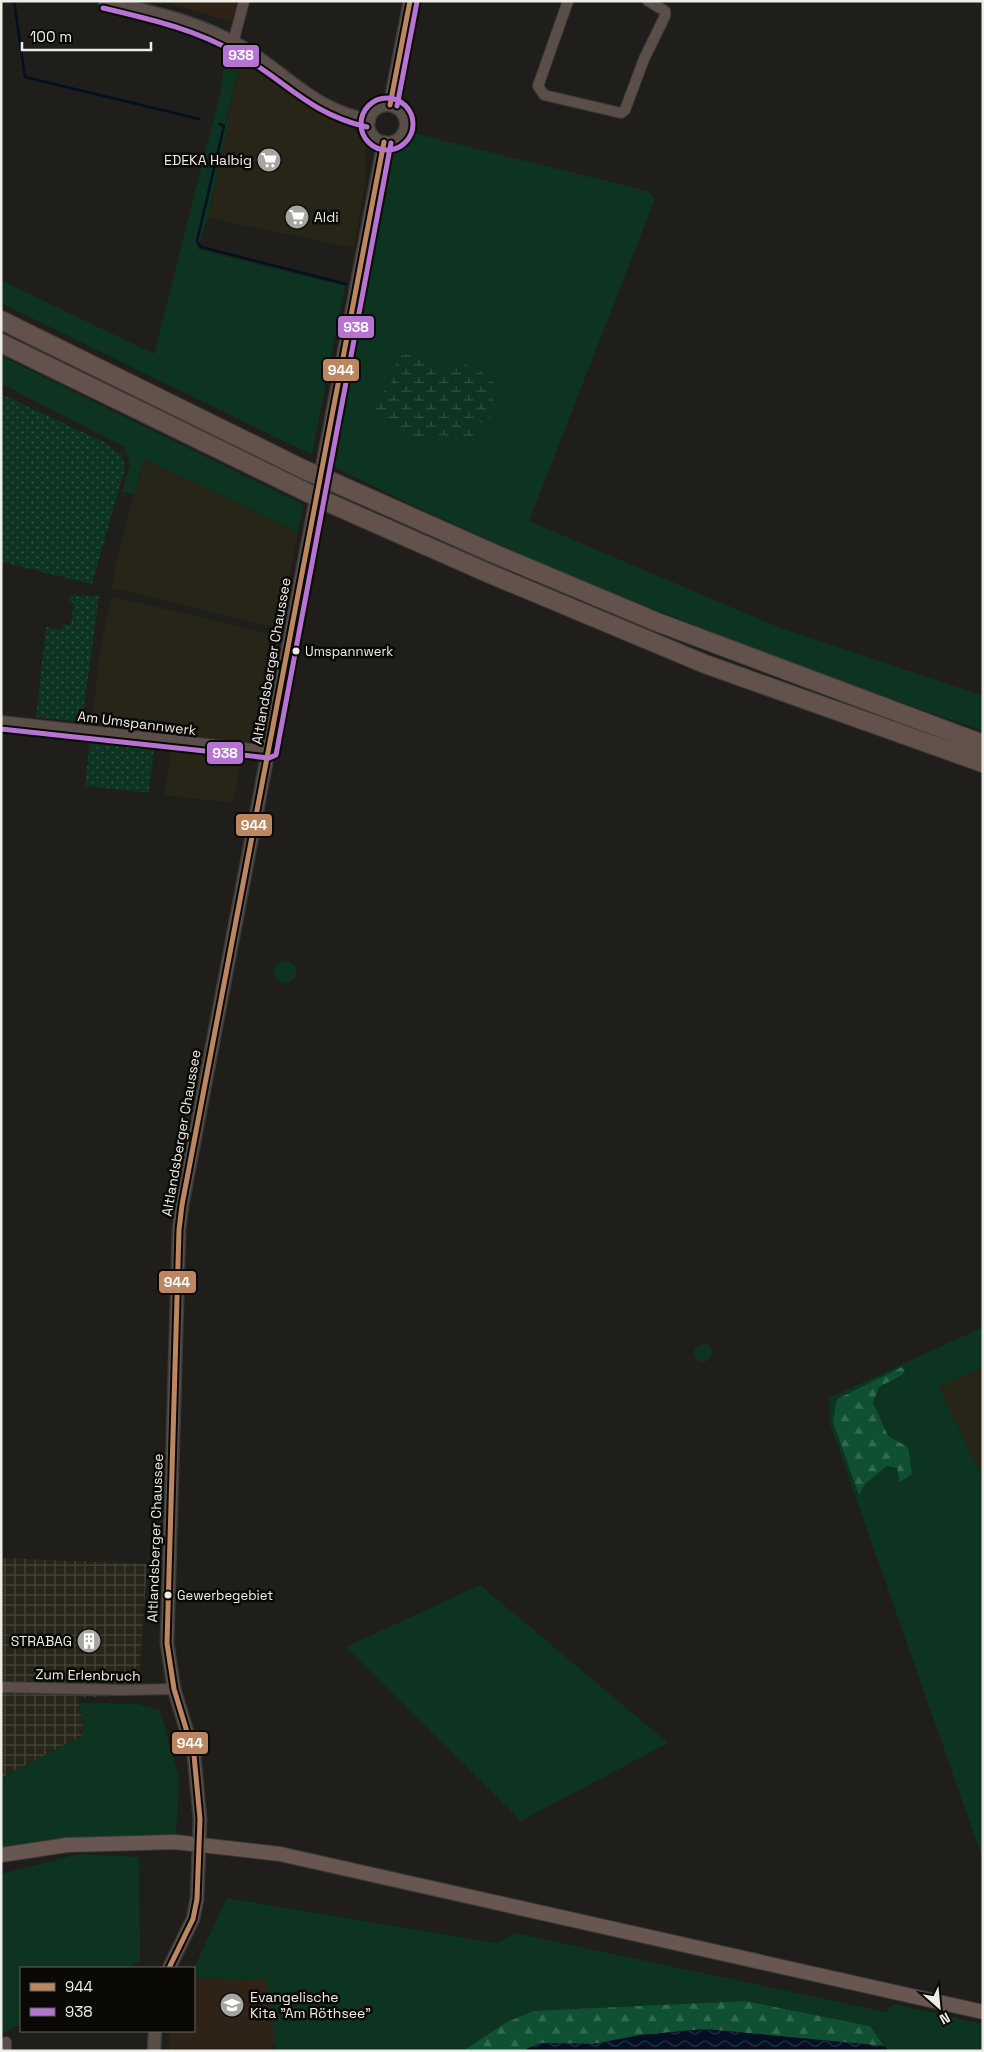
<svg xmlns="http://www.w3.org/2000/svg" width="984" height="2052" viewBox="0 0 984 2052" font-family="'Space Grotesk',sans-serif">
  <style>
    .built { fill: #272418 }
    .industrial { fill: url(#industrial-grid) }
    .education { fill: #2f2217 }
    .grass { fill: #0c3420 }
    .forest { fill: url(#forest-firs) }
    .wetland { fill: url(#wetland-marsh) }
    .park { fill: url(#park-dots) }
    .water { fill: url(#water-waves) }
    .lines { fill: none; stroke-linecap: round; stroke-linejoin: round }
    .stream { stroke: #030f23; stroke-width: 2.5 }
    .minor-casing { stroke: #3b3a38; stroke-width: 12 }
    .tertiary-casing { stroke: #3b3a38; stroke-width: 15 }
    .secondary-casing { stroke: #3b3a38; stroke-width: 16 }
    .motorway-casing { stroke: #3b3a38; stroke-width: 20 }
    .minor { stroke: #5b4e48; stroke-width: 10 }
    .tertiary { stroke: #5b4e48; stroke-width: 12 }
    .secondary { stroke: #685751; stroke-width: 14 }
    .motorway { stroke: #62524b; stroke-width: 18 }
    .motorway-bridge-casing { stroke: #3b3a38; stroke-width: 20; stroke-linecap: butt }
    .motorway-bridge { stroke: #62524b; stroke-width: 18 }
    .bus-1-casing { stroke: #0a0906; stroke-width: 9 }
    .bus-2-casing { stroke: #0a0906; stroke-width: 9 }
    .bus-1 { stroke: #bb8660; stroke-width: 5 }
    .bus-2 { stroke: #b673d3; stroke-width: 5 }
    .bus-dot { fill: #eeede8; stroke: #0a0906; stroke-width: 2 }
    .labels { text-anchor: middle; stroke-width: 5; stroke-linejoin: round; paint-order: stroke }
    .bus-label { font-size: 13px; fill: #eeede8; stroke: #0a0906; text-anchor: start }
    .poi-label { font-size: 14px; fill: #eeede8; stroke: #0a0906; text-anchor: end }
    .street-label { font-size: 14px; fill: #eeede8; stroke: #0a0906 }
    .line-badge { stroke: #0a0906; stroke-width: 2 }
    .badge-label { font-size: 14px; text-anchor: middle; font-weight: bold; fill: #fff }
  </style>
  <defs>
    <pattern id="industrial-grid" width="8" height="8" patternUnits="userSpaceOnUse" patternTransform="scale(1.25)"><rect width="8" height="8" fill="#272418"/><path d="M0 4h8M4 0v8" fill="none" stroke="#47443a"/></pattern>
    <pattern id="forest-firs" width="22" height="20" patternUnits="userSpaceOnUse" patternTransform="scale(1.25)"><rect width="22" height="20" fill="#0e5031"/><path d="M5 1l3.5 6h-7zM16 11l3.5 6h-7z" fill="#316a4f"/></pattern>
    <pattern id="wetland-marsh" width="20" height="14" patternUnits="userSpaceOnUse" patternTransform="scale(1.25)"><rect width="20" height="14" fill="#0c3420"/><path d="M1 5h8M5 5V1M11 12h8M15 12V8" fill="none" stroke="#305240"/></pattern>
    <pattern id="park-dots" width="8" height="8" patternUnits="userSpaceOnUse" patternTransform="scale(1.25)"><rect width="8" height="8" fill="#0c3420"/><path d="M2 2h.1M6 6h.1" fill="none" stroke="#305240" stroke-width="1.8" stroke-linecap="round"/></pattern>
    <pattern id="water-waves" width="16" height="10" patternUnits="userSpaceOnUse" patternTransform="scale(1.25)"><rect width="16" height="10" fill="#030f23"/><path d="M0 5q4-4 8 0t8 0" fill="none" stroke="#283243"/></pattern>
  </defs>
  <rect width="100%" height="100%" fill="#1f1e1a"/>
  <path class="built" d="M243,53L314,106L339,120L355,124L354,130L366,144L365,182L354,248L208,218L228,124H225Z
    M143,459L298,532L282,614L278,628L112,588L117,559Z
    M111,596L270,634L253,742L242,757L233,803L165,795L171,749L166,732L92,724L99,656Z
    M983,1367V1479L939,1387Z"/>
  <path class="industrial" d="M1,1558L147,1564L138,1695L78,1698L85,1734L1,1778Z"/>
  <path class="education" d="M161,1H237L232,22Z
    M194,1978L267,1980L276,2046H270V2051H169L170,2031H194Z"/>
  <path class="grass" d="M228,37L243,53L225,123L228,124L208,218L197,249L345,286L312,455L1,303V280L154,354L221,90Z
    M406,131L647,191L655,199L529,521L783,629L983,696V731C761,654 540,570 330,465L365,302L394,148L403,140Z
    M1,356L304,505L298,532L144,459L134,494L122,492L130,465L124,447L2,384Z
    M274 972a11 11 0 1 1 22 0a11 11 0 1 1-22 0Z
    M983,1327V1367L939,1387L983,1479V1860L830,1424L829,1398Z
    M694 1353a9 9 0 1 1 18 0a9 9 0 1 1-18 0Z
    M480,1585L668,1743L521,1821L346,1647Z
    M79,1703L138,1704L160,1710L179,1779L176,1834L70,1838L1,1849V1778L85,1734Z
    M78,1854L139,1857L140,1961L126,1968H21V2024L1,2034V1874Z
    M227,1898L497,1943L514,1933L886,2012L894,2004L983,2024V2051H889L870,2026L745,2001L533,2011L505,2023L463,2051H276L267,1980L194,1978V1968Z"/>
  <path class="forest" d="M902,1367L905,1371L902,1375L879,1387L873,1403L888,1436L908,1447L912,1474L900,1482L897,1468L887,1466L865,1484L859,1495L833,1422L837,1399Z
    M745,2001L870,2026L884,2046L705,2029L641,2035L593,2044L541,2043L521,2051H463L505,2023L533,2011Z"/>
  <path class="wetland" d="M398,351L445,367L460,363L478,369L493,382V402L489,422L477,423L475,434L464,442L443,435L426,439L402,434L381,420L372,407L393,380Z"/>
  <path class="park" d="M1,394L106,443L122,455L125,468L92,584L1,562Z
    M69,596H99L82,722L36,717L46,627L62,630L64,624L71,625L74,603L69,601Z
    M90,740L154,747L149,793L85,786Z"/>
  <path class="water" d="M705,2029L884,2046L889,2051H521L541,2043L593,2044L641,2035Z"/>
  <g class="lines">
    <path class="stream" d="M14,1L25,77L199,119
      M220,124L224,126L197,241L201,247L346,284
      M346,307L349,290"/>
    <defs>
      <path id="minor" d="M568,1L538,86L544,95L621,113L625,110L644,59L665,16V11L648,1
        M233,43L244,1
        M1,721L270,751
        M1,1687L123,1690L174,1689
        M6,2051V2042"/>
      <path id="tertiary" d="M105,1C152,12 199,22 242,47C287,74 314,111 369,120
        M390,105L410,1
        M368 124a19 19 0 1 1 38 0a19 19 0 1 1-38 0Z
        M169,1968L193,1919L197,1899L200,1819L194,1755L174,1689L167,1643L179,1230L182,1205L384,142
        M154,2051L155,2031"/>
      <path id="secondary" d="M1,1855L67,1845L175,1842L280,1854L983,2012"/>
      <path id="motorway" d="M1,320L305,470
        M1,343L302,490
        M333,482L495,554L657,622L983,744
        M327,502L490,574L705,664L983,763"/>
    </defs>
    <use href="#minor" class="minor-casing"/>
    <use href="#tertiary" class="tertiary-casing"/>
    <use href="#secondary" class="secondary-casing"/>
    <use href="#motorway" class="motorway-casing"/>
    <use href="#minor" class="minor"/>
    <use href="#tertiary" class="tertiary"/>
    <use href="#secondary" class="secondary"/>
    <use href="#motorway" class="motorway"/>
    <defs>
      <path id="motorway-bridge" d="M305,470L333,482
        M302,490L327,502"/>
    </defs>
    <use href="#motorway-bridge" class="motorway-bridge-casing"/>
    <use href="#motorway-bridge" class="motorway-bridge"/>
    <defs>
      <path id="bus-1" d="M390,105L410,1
        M169,1968L193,1919L197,1899L200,1819L194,1755L174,1689L167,1643L179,1230L182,1205L384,142"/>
      <path id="bus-2" d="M103,8C149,19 195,29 236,53C286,80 307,113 367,127
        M361 124a26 26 0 1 1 52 0a26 26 0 1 1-52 0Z
        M397,106L417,2
        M1,729L269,758L276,755L391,143"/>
    </defs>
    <use href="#bus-1" class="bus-1-casing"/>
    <use href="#bus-2" class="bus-2-casing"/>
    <use href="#bus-1" class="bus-1"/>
    <use href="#bus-2" class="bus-2"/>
  </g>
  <defs>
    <symbol id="supermarket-disc" viewBox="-11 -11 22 22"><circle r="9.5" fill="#a6a5a0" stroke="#0a0906"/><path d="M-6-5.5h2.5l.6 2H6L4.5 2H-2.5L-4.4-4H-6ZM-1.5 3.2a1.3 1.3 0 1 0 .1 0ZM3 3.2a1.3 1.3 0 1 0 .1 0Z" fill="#fff"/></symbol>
    <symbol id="building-disc" viewBox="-11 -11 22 22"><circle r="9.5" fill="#a6a5a0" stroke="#0a0906"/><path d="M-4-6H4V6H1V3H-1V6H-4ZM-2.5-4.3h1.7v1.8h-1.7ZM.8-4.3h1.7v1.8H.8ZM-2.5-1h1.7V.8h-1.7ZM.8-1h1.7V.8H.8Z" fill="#fff"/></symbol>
    <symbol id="school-disc" viewBox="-11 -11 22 22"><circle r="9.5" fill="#a6a5a0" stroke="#0a0906"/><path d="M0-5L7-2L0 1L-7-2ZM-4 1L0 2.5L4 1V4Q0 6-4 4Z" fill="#fff"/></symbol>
  </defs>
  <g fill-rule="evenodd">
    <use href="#supermarket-disc" x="255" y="146" width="28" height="28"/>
    <use href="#supermarket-disc" x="283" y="203" width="28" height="28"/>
    <use href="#building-disc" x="75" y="1627" width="28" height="28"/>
    <use href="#school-disc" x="218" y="1991" width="28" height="28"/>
  </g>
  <g class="bus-dot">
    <circle cx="296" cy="651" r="4.5"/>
    <circle cx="168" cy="1595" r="4.5"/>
  </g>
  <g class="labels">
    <g class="bus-label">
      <text x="305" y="656">Umspannwerk</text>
      <text x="177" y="1600">Gewerbegebiet</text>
    </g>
    <g class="poi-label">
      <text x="252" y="165">EDEKA Halbig</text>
      <text x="314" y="222" text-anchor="start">Aldi</text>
      <text x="72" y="1646">STRABAG</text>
      <text x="250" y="2002" text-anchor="start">Evangelische<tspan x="250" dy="16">Kita "Am Röthsee"</tspan></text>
    </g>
    <g class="street-label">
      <text transform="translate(271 661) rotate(-80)" y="5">Altlandsberger Chaussee</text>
      <text transform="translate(137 723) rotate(7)" y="5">Am Umspannwerk</text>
      <text transform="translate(181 1133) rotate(-80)" y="5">Altlandsberger Chaussee</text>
      <text transform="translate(155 1538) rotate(-88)" y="5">Altlandsberger Chaussee</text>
      <text transform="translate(88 1675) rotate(1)" y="5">Zum Erlenbruch</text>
    </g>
  </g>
  <g class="line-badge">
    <rect x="222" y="44" width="38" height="24" rx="5" fill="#b673d3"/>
    <rect x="337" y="315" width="38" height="24" rx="5" fill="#b673d3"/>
    <rect x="322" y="358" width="38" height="24" rx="5" fill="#bb8660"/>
    <rect x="206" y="741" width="38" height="24" rx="5" fill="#b673d3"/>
    <rect x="235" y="813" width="38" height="24" rx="5" fill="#bb8660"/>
    <rect x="158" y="1270" width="39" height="24" rx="5" fill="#bb8660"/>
    <rect x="171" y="1731" width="38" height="24" rx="5" fill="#bb8660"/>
  </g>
  <g class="badge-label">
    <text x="241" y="60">938</text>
    <text x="356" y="332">938</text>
    <text x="341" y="375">944</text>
    <text x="225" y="758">938</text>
    <text x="254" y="830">944</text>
    <text x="177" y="1287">944</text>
    <text x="190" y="1748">944</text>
  </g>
  <rect width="984" height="2052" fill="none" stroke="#eeede8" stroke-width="5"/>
  <rect x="20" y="1967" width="175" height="65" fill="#0a0906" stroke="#656460"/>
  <rect x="30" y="1983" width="25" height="8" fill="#bb8660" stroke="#656460"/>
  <text x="65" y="1992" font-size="15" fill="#eeede8">944</text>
  <rect x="30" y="2008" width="25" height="8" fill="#b673d3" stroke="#656460"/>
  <text x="65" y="2017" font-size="15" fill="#eeede8">938</text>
  <g transform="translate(939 2007) rotate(153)" stroke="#0a0906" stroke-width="4" paint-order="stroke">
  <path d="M0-4L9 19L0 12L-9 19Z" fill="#eeede8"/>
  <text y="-8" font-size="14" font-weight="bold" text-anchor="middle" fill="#eeede8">N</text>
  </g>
  <path d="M22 42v8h129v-8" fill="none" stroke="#eeede8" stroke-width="2.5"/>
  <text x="30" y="42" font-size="15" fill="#eeede8" stroke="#0a0906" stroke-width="4" paint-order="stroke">100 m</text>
</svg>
